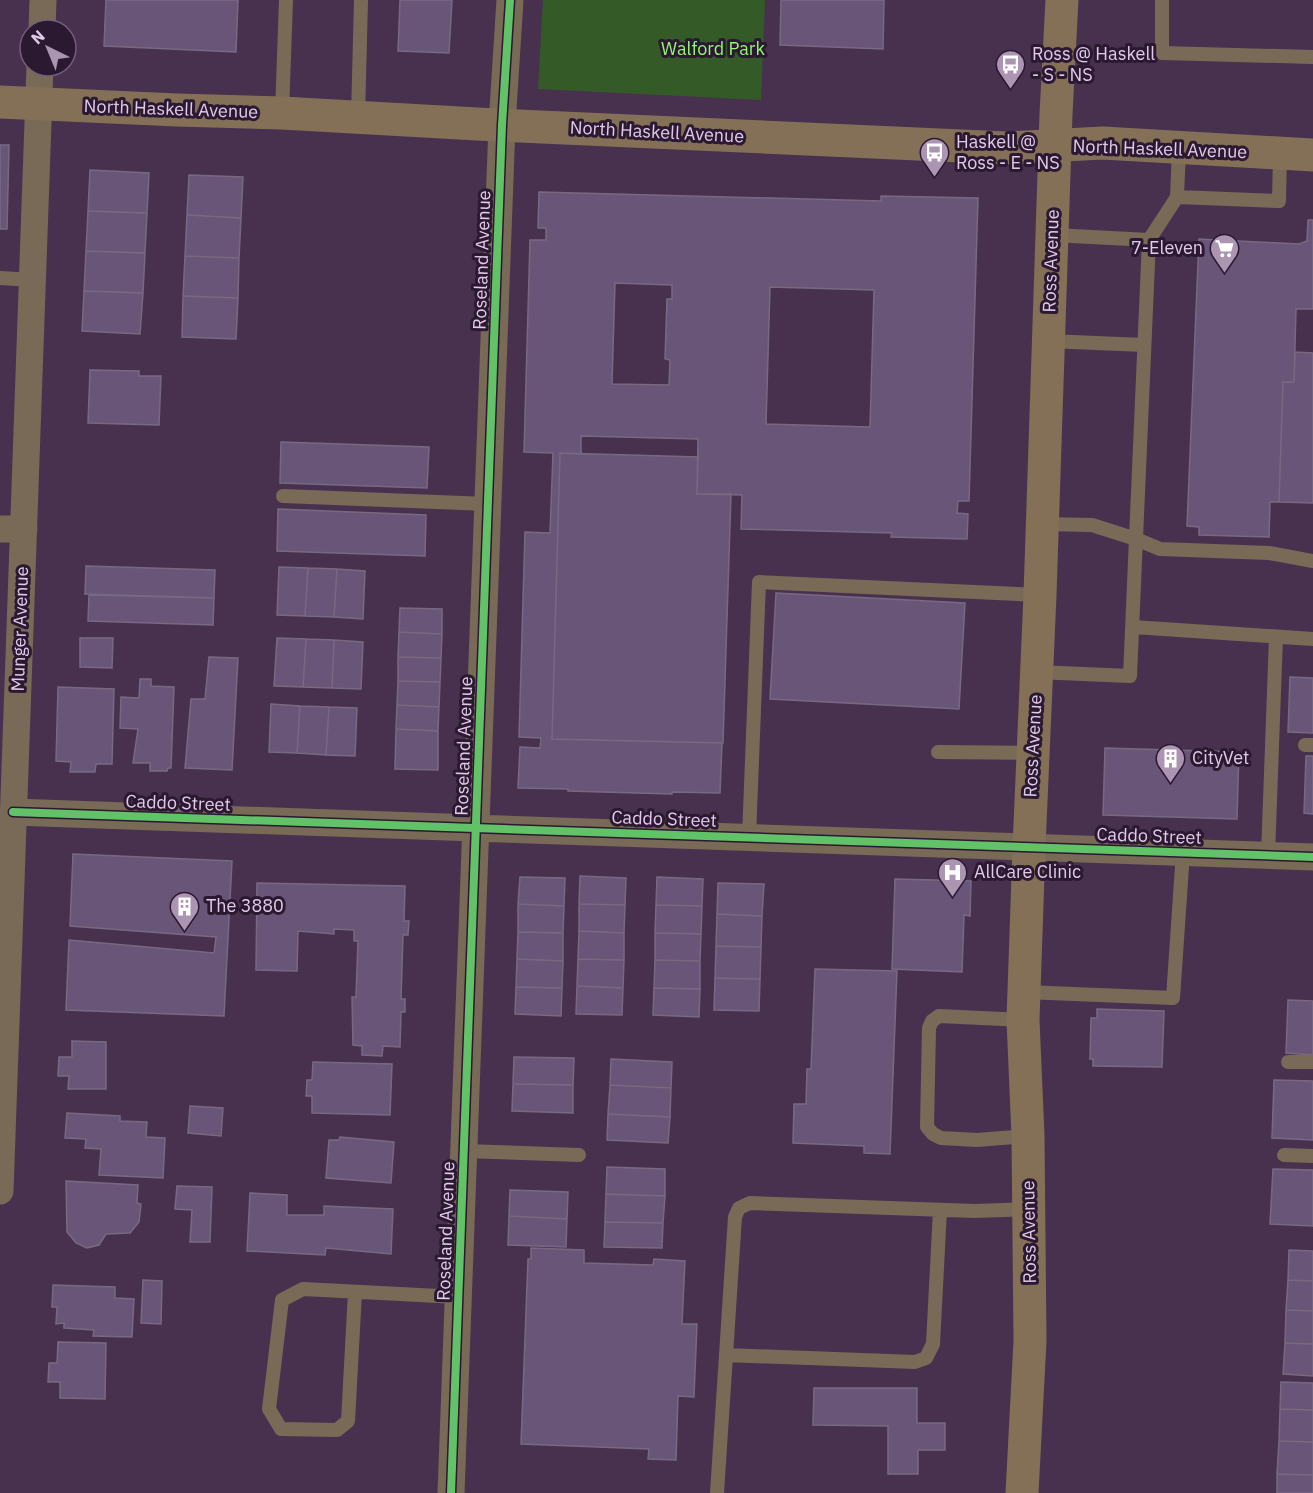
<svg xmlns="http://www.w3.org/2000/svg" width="1313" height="1493" viewBox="0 0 1313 1493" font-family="'IBM Plex Sans',sans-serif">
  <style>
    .green { fill: #345a27 }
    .building { fill: #685578; stroke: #786983; stroke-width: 1.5; fill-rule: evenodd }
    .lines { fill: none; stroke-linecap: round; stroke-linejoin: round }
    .lane { stroke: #796a58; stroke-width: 14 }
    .street { stroke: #796a58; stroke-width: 27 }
    .secondary { stroke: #847056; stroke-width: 33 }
    .cycleway-casing { stroke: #2b1831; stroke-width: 11 }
    .cycleway { stroke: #61c268; stroke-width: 8 }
    .labels { text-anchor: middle; stroke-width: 6; stroke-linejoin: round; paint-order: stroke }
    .park-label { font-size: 18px; fill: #92f970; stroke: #2b1831 }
    .poi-label { font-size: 18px; fill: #e2c9e9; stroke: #2b1831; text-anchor: start }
    .street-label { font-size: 18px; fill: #e2c9e9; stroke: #2b1831 }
  </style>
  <rect width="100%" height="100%" fill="#48314e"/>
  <path class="green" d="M543,0H765L761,100L538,89Z"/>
  <path class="building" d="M106,0H238L236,52L104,46Z
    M400,0H452L449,53L398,51Z
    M781,0H884L883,49L780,45Z
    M0,145H9L7,229H0Z
    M90,170L149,173L147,213L88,211Z
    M189,175L243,177L241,218L187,215Z
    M539,192L881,201V196L978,198L969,501H958L957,513L968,514L967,539L891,537L892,533L741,529L742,495L697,494L698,439L581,436V454L560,453L552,739L722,743L720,793L672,792V794L568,791V789L518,788L520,747L540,748L541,738L519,737L525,532L550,533L553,453L524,452L530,240H546V228H538ZM615,283L672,285V299H667L665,359L670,360L669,385L612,384ZM770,287L874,290L870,427L766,424Z
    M88,211L147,213L145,253L86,251Z
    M187,215L241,218L239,258L185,256Z
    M1308,220H1313V309H1296L1294,382H1283L1279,502H1270L1269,537L1199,535V527L1187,526L1199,239L1299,244L1307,241Z
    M86,251L145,253L143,293L84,291Z
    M185,256L239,258L238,298L183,296Z
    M84,291L143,293L140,334L82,331Z
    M183,296L238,298L236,339L182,337Z
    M1295,352L1313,353V503L1279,502L1283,382H1294Z
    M90,370L139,371V376H161L159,425L88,423Z
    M281,442L429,447L427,488L280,483Z
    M560,453L698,457L697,494H731L723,743L552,739Z
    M278,509L426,515L425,556L277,551Z
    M86,566L215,570L214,598L85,594Z
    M279,567L308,568L305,616L277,615Z
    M308,568L337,569L334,617L305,616Z
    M337,569L365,571L363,619L334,617Z
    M776,593L965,603L959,709L770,699Z
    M89,595L214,598L213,625L88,621Z
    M400,608L442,609V634L399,632Z
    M399,632L442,634L441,658L398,657Z
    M80,638H113L112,668L80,667Z
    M277,638L306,639L303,687L274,686Z
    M306,639L334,640L332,688L303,687Z
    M334,640L363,642L361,689L332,688Z
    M209,657L238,658L232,770L185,768L191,699H205Z
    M398,657L441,658L440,682L398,681Z
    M1290,677L1313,678V733L1288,732Z
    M140,679H151V686L174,687L171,768H168L167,771H150V763H133L138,729L120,728L121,697L139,698Z
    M398,681L440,682L439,707L397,705Z
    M58,687L114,689L112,764H96L95,772H70L71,762L56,761Z
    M271,704L300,706L297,753L269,752Z
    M397,705L439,707L438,731L396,729Z
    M300,706L329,707L326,755L297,753Z
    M329,707L357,708L355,756L326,755Z
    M396,729L438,731V770L395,769Z
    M1105,748L1239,752L1237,819L1103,815Z
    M1306,756H1313V814L1304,813Z
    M73,854L232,861L224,1016L66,1010L69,940L214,953L216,937L70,926Z
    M580,876L626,878L625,905L579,904Z
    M520,877L565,878L564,906L518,904Z
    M657,877L703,879L702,906L656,905Z
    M895,879L971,881L970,916L964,915L962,972L892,969Z
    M257,883L405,886L404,921H409L408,935H403L401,999H405V1012H401L400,1047L383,1046L382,1056L362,1055V1046L353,1045L352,997H356L358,941H354V930L334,929V934L298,931L297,971L256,970Z
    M718,883L764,884L762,916L717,914Z
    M518,904L564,906L563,933L518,932Z
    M579,904L625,905L624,933L579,931Z
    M656,905L702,906L701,934L655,933Z
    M717,914L762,916L761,947L716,946Z
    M579,931L624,933V960L578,959Z
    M518,932L563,933V961L517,959Z
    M655,933L701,934L700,961L655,960Z
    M716,946L761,947L760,979L715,978Z
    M517,959L563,961L562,988L516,987Z
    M578,959L624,960L623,988L577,986Z
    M655,960L700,961V989L654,988Z
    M815,969L897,971L890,1154L864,1153V1146L793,1143L794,1104H806L807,1069H811Z
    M715,978L760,979L759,1011L714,1010Z
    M577,986L623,988L622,1015L576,1014Z
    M516,987L562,988L561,1016L515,1014Z
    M654,988L700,989L699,1017L653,1015Z
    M1288,1000L1313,1001V1055L1286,1053Z
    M1097,1009L1164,1011L1162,1067L1093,1066V1059H1090L1091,1018H1097Z
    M72,1041L106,1042V1089H68L69,1076H58L59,1057H72Z
    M514,1057L574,1058L573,1085L513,1084Z
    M611,1059L672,1062L671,1088L610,1085Z
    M313,1062L392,1064L390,1115L312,1113V1096H306L307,1080H312Z
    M1274,1080L1313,1081V1140L1272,1138Z
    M513,1084L573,1085V1113L512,1111Z
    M610,1085L671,1088L670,1117L608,1114Z
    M190,1106L223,1108L221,1136L188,1133Z
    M67,1113L120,1116V1121L147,1122L146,1137L165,1138L163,1178L99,1175L101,1149L85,1148L86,1139L65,1138Z
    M608,1114L670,1117L668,1143L607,1140Z
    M340,1137L394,1142L391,1183L326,1178L329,1140H339Z
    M607,1167L665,1169V1196L606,1194Z
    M1273,1169L1313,1170V1226L1270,1224Z
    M66,1181L138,1185L137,1203L141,1204L139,1222L130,1233L106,1234L99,1245L87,1248L76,1243L67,1232Z
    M177,1186L212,1187L210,1242H190L192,1210L175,1209Z
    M510,1190L568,1192L567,1219L509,1216Z
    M250,1193L287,1195V1215H324V1206L393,1209L391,1254L326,1248L325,1255L247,1251Z
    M606,1194L665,1196L663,1223L605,1222Z
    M509,1216L567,1219L566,1247L508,1245Z
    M605,1222L663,1223L662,1248L604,1247Z
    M531,1248L584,1250V1263L653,1265L654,1259L685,1261L682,1324H697L694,1397L678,1396L676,1460L648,1459L649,1449L521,1444L528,1259H531Z
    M1289,1250L1313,1251V1281L1288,1280Z
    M143,1280L162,1281L161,1324L141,1323Z
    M1288,1280L1313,1281V1311L1286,1310Z
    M53,1285L115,1287V1298L134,1299L132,1337L93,1336L94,1330L64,1328V1323L56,1324L57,1307H52Z
    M1286,1310L1313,1311V1344L1285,1343Z
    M58,1342L106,1343L105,1399L60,1398V1382H48L49,1363H57Z
    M1285,1343L1313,1344V1376L1283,1374Z
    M1281,1382L1313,1383V1410L1280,1409Z
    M814,1388H917V1423H945V1450H918V1474H888V1426L813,1425Z
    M1280,1409L1313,1410V1442L1279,1441Z
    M1279,1441L1313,1442V1475L1277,1474Z
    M1277,1474L1313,1475V1493H1277Z"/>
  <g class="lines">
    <path class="lane" d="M1162,0V53L1313,57
      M282,113L286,0
      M358,117L361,0
      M1177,197L1279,201L1280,153
      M1053,235L1149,240
      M0,278L33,280
      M1048,341L1144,345
      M283,496L488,504
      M1042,524L1092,525L1136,539L1160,549L1269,553L1313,561
      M1133,627L1313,639
      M1036,672L1130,676L1149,240L1177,197L1179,148
      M1305,745H1313
      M938,752L1033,753
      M749,837L759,582L1040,595
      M1268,855L1276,637
      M1024,992L1173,998L1183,852
      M1023,1020L939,1016L932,1021L929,1028L927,1127L933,1134L941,1138L977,1140L1028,1136
      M1288,1062H1313
      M464,1151L579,1155
      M1284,1155L1313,1156
      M355,1292L348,1421L337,1430L281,1429L269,1409L282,1300L303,1289L458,1297
      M726,1355L915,1362L926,1358L933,1344L940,1210
      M717,1493L735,1217L739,1208L750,1203L975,1211L1029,1209"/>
    <path class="street" d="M42,30L43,0
      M0,529H24
      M13,812L1313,857
      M0,1191L40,66
      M451,1493L502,125L510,0"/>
    <path class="secondary" d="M0,102L177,110L282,113L477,124L1006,148L1103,143L1313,155
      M1022,1493L1030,1341L1028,1136L1023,1020L1029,847L1040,595L1056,114L1062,0"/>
    <defs>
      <path id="cycleway" d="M13,812L1313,857
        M451,1493L502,125L510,0"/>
    </defs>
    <use href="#cycleway" class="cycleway-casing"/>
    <use href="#cycleway" class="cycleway"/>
  </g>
  <defs>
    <symbol id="bus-pin" viewBox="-11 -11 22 30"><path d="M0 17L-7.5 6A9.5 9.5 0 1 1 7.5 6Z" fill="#ac94b3" stroke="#2b1831"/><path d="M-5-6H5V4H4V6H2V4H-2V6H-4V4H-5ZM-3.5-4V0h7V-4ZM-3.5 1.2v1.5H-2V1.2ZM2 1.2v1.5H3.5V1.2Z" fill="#fff"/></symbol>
    <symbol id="supermarket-pin" viewBox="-11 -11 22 30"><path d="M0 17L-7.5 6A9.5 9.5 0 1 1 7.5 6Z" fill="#ac94b3" stroke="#2b1831"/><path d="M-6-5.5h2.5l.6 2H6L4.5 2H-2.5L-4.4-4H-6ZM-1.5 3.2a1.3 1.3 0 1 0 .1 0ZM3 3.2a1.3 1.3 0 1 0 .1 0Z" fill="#fff"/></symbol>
    <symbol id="building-pin" viewBox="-11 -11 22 30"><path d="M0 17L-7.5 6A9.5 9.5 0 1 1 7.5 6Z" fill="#ac94b3" stroke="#2b1831"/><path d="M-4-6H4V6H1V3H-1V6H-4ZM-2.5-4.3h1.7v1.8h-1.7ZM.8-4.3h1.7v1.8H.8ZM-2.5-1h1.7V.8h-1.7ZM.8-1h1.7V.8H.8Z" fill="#fff"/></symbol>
    <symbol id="hospital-pin" viewBox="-11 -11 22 30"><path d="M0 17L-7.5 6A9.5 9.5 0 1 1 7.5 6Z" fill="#ac94b3" stroke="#2b1831"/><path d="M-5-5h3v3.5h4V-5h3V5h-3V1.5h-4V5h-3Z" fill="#fff"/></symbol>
  </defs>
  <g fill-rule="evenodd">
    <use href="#bus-pin" x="994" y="48" width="33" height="45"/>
    <use href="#bus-pin" x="918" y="136" width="33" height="45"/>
    <use href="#supermarket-pin" x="1208" y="232" width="33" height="45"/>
    <use href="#building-pin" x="1154" y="742" width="33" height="45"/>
    <use href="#hospital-pin" x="936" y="856" width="33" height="45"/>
    <use href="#building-pin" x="168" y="890" width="33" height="45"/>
  </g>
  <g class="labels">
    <g class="park-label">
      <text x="713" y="55">Walford Park</text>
    </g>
    <g class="poi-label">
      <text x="1032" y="60">Ross @ Haskell<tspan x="1032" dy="21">- S - NS</tspan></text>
      <text x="956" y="148">Haskell @<tspan x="956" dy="21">Ross - E - NS</tspan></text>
      <text x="1203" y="254" text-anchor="end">7-Eleven</text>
      <text x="1192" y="764">CityVet</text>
      <text x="974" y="878">AllCare Clinic</text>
      <text x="206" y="912">The 3880</text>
    </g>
    <g class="street-label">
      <text transform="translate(171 109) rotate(2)" y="6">North Haskell Avenue</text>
      <text transform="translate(657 132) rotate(3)" y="6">North Haskell Avenue</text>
      <text transform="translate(1160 149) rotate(2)" y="6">North Haskell Avenue</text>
      <text transform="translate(482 260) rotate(-88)" y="6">Roseland Avenue</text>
      <text transform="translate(1051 261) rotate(-88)" y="6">Ross Avenue</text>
      <text transform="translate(20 629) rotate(-88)" y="6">Munger Avenue</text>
      <text transform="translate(464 746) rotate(-88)" y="6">Roseland Avenue</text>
      <text transform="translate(1033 746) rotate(-87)" y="6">Ross Avenue</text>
      <text transform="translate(178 803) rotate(2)" y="6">Caddo Street</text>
      <text transform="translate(664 819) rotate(2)" y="6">Caddo Street</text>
      <text transform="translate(1149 836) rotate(2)" y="6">Caddo Street</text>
      <text transform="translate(446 1231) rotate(-88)" y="6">Roseland Avenue</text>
      <text transform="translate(1029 1232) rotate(-91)" y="6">Ross Avenue</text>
    </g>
  </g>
  <g transform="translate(48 48) rotate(317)"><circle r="28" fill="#2b1831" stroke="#745f7b" stroke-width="1.5"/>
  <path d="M0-4.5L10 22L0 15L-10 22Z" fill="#ac94b3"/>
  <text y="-9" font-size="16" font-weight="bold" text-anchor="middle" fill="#e2c9e9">N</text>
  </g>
</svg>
